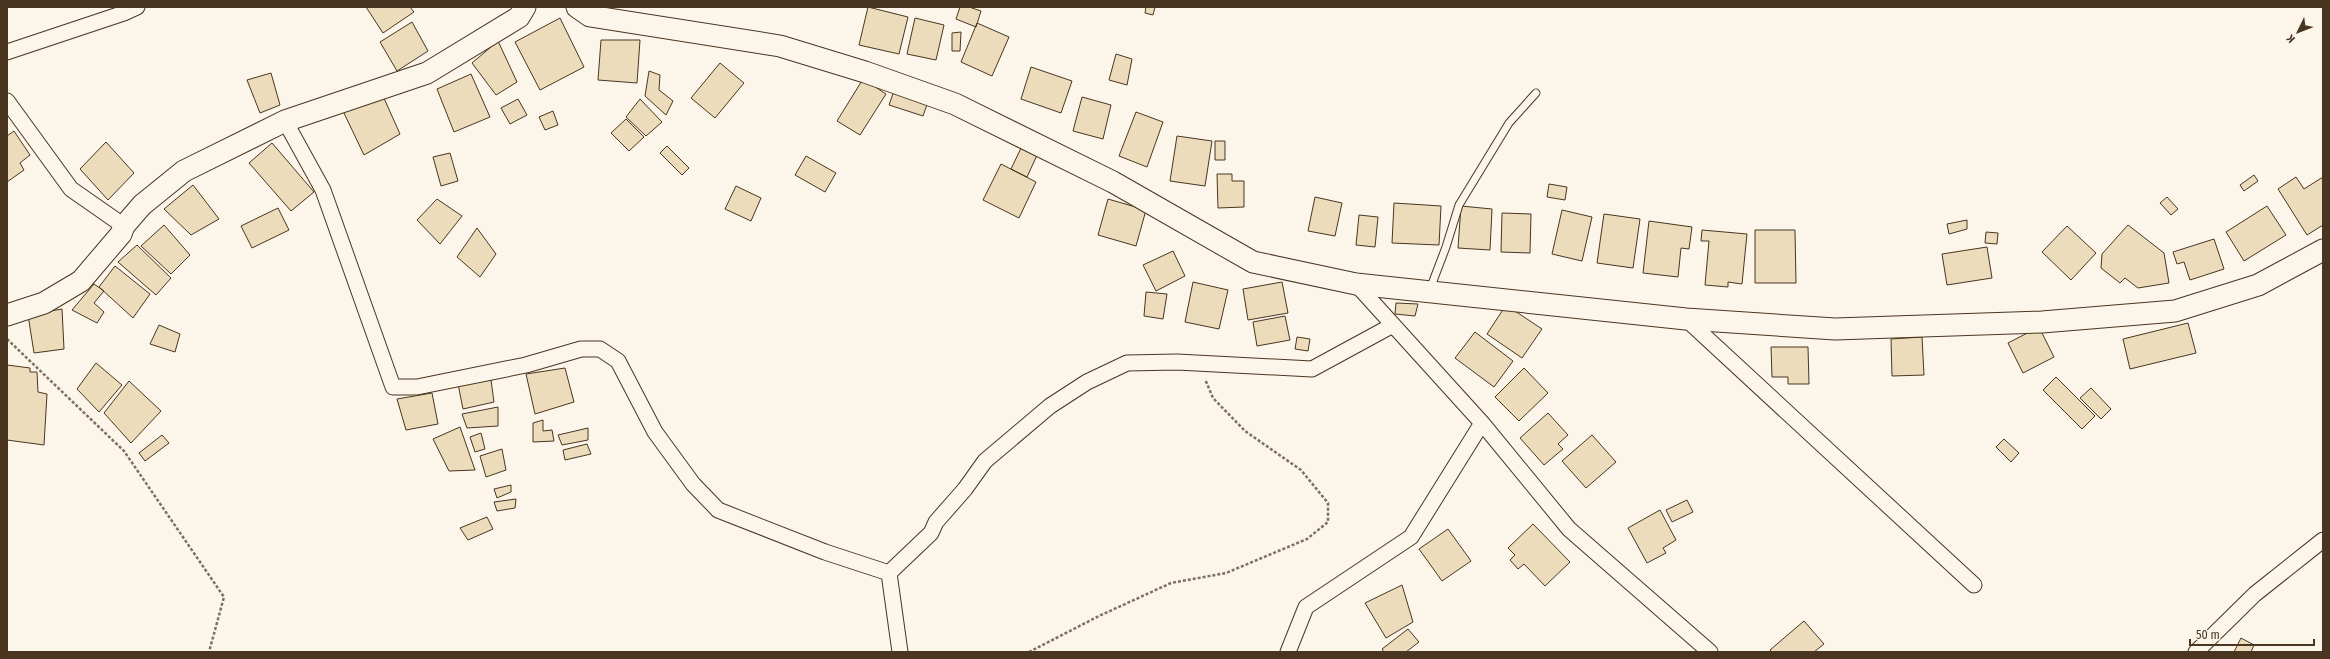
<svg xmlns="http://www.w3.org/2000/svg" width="2330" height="659" viewBox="0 0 2330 659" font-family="'Fira Sans Condensed',sans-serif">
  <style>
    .building { fill: #ecdcbc; stroke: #4a3520 }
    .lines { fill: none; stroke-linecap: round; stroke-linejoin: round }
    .lane-casing { stroke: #4a3520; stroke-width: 9 }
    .street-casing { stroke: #4a3520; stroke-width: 17 }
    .secondary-casing { stroke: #4a3520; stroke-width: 23 }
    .path { stroke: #7f6f5c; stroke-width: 2.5; stroke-dasharray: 3 2; stroke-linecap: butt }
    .lane { stroke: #fbf6e9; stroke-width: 7 }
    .street { stroke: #fbf6e9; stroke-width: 15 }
    .secondary { stroke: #fbf6e9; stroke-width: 21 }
  </style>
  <rect width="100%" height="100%" fill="#fbf6e9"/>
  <path class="building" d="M366,7H410L414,12L383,33Z
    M868,7L908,17L899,54L859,45Z
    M960,7H969L981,11L976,27L956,19Z
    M1146,7H1155L1153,15L1145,13Z
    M560,18L584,67L540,90L515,42Z
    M915,18L944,25L936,60L907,54Z
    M412,22L428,51L397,71L380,42Z
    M977,23L1009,37L992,76L961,62Z
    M961,32L960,51H952V33Z
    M601,40H640L637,83L598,80Z
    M498,41L517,82L496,95L472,63Z
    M1116,54L1132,59L1127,85L1109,80Z
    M720,63L744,83L715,118L691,98Z
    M1031,67L1072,81L1061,113L1021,99Z
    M649,71L660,75L659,90L673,101L666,115L645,96Z
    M271,73L280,105L260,113L247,80Z
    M471,74L490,117L454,132L437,89Z
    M863,79L886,94L860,135L837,121Z
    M895,88L929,99L923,116L889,105Z
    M383,96L400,134L364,155L343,111Z
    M1082,97L1111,105L1103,139L1073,131Z
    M518,99L527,115L510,124L501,108Z
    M640,99L662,122L646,136L626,117Z
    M553,111L558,125L545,130L539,117Z
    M1136,112L1163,122L1147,167L1119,156Z
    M626,119L644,137L629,151L611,133Z
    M14,131L30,155L20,163L24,170L7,182V136Z
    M1177,136L1212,141L1205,186L1170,181Z
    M1215,141H1225V160H1215Z
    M106,142L134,173L108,200L80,169Z
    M272,143L314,192L291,211L249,163Z
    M667,146L689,168L682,175L660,153Z
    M1022,146L1038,153L1027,177L1011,169Z
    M450,153L458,181L441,186L433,157Z
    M806,156L836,173L825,192L795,175Z
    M1001,164L1036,182L1019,218L983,200Z
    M1217,174H1232V181H1244V207L1218,208Z
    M2254,175L2258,181L2244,191L2240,185Z
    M2296,177L2304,189L2323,177V225L2307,235L2278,189Z
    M1549,184L1567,187L1565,200L1547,197Z
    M193,185L219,219L191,235L164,209Z
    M736,186L761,198L751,221L725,209Z
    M1315,197L1342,203L1335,236L1308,231Z
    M2167,197L2178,209L2171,215L2160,203Z
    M437,199L462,216L440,244L417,220Z
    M1108,199L1146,210L1136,246L1098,235Z
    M1394,203L1441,206L1439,245L1392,243Z
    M1461,206L1492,209L1490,250L1458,248Z
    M2267,206L2286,235L2244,261L2226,232Z
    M278,208L289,230L252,248L241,226Z
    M1562,210L1592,217L1582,261L1552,254Z
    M1502,213L1531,214L1530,253L1501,252Z
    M1604,214L1640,219L1633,268L1597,263Z
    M1359,215L1378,217L1375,247L1356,245Z
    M1967,220V229L1949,234L1947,224Z
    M1649,221L1692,227L1689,249L1681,248L1678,277L1643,273Z
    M164,225L190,255L171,274L141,246Z
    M2128,225L2164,253L2169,283L2138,288L2125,278L2120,283L2101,268L2102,254Z
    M2067,226L2096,253L2071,280L2042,252Z
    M477,228L496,254L480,277L457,257Z
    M1702,230L1747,234L1742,284L1728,282V287L1705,285L1709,241H1701Z
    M1755,230H1795L1796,283H1755Z
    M1986,232L1998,233L1997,244L1985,243Z
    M2214,239L2224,269L2190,280L2184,262L2177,264L2173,252Z
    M137,245L171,278L156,295L118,262Z
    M1987,247L1992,278L1947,285L1942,254Z
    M1173,251L1185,276L1156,291L1143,265Z
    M115,266L150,294L133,318L99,287Z
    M1193,282L1228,290L1219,329L1185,322Z
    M1282,282L1288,313L1248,320L1243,289Z
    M94,284L104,291L94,303L104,312L97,323L72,310Z
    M1146,292L1167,294L1163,319L1144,316Z
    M1396,303L1418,304L1415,316L1395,314Z
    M1506,305L1542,329L1522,358L1487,334Z
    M62,309L64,349L34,353L28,315Z
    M1285,316L1290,340L1257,346L1253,322Z
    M2188,323L2196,353L2130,369L2123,339Z
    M159,325L180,334L175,352L150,344Z
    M2039,327L2054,357L2023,373L2008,343Z
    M1475,332L1513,361L1494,387L1455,358Z
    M1297,337L1310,339L1308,351L1295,349Z
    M1922,337L1924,375L1892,376L1891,339Z
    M1771,347H1808L1809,384H1788V377H1772Z
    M96,363L122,385L99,412L77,389Z
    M7,365L30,368V372H37L38,392L47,394L44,445L7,440Z
    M565,368L574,402L535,414L526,374Z
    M1524,368L1548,393L1519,421L1495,397Z
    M2056,377L2095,416L2082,429L2043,390Z
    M491,380L494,402L463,409L458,384Z
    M129,381L161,411L131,443L104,413Z
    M2091,388L2111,409L2101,419L2080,398Z
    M432,393L438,424L406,430L397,399Z
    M498,407V426L467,428L462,414Z
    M1548,413L1568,435L1558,444L1563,449L1544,465L1520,438Z
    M543,420V431L552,430L554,441L533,442V423Z
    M460,427L475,470L449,471L433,439Z
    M588,428V440L562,445L558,435Z
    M481,433L485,449L475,452L470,437Z
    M162,435L169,443L145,461L139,453Z
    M1592,435L1616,462L1586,488L1562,461Z
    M2004,439L2019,453L2011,462L1996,447Z
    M587,444L591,454L565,460L563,450Z
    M502,449L506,470L486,477L480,456Z
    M511,485V492L497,498L494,489Z
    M516,499L515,508L497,511L494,502Z
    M1687,500L1693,512L1672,522L1666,510Z
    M1660,510L1676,540L1663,548L1666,553L1647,563L1628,528Z
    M487,517L493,529L468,540L460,528Z
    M1533,524L1570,562L1545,586L1524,564L1518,569L1510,560L1515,555L1508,548Z
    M1448,529L1471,561L1442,581L1419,549Z
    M1402,585L1413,622L1386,638L1365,603Z
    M1804,621L1824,644L1814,652H1771L1770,650Z
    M1408,629L1419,642L1406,652H1384L1382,649Z
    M2241,638L2254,645L2251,652H2234Z"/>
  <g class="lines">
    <defs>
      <path id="lane" d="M1430,289L1446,247L1459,205L1509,123L1536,93"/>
      <path id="street" d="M7,52L124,13L137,7
        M7,101L71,189L124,226
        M285,121L323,190L393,387H417L526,365L581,349H600L618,361L655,432L693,484L718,510L825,552L889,573
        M1356,284L1482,423L1569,529L1710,652
        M1686,319L1974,585
        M889,573L931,533L936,522L965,489L985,461L1050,406L1087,382L1127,363L1177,362L1312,369L1393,325
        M889,573L900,652
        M1288,652L1306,607L1411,537L1482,423
        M2196,652L2255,594L2323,540"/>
      <path id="secondary" d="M577,7L590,16L780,46L865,72L955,104L1113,182L1253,262L1356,284L1686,319L1835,329L2042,322L2175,311L2258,285L2323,250
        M7,315L44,303L81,281L121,234L124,226L142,205L184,171L285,121L427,73L519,17L525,7"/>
    </defs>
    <use href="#lane" class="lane-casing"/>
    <use href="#street" class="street-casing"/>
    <use href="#secondary" class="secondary-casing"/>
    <path class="path" d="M7,339L124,451L224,597L209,652
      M1029,652L1099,616L1171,583L1226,573L1307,539L1328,522V503L1301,470L1245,431L1213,398L1205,379"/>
    <use href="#lane" class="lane"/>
    <use href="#street" class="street"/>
    <use href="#secondary" class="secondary"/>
  </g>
  <rect width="2330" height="659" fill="none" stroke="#4a3520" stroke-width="16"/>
  <g transform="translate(2298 32) rotate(227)" stroke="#fbf6e9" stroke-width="3" paint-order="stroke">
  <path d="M0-3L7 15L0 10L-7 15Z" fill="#4a3520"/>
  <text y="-6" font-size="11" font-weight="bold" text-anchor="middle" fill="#4a3520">K</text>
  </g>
  <path d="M2190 639v6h124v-6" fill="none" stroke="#4a3520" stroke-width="2"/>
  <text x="2196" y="639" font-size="12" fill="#4a3520" stroke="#fbf6e9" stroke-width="3" paint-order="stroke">50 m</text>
</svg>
